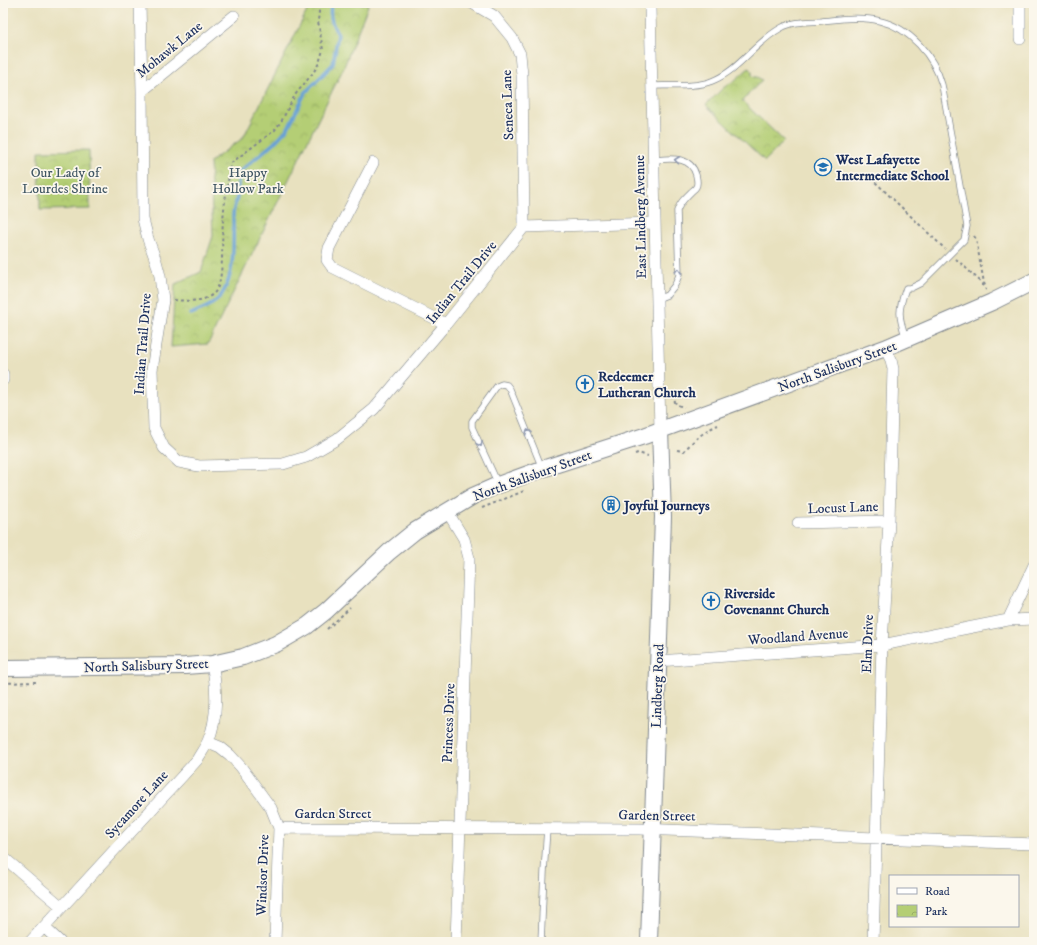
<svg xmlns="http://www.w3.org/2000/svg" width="1037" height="945" viewBox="0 0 1037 945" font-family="'IM FELL DW Pica',serif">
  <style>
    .park { fill: url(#park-crowns); stroke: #687e69 }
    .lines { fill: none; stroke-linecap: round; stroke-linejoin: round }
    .stream { stroke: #68a1d7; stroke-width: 3.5 }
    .lane-casing { stroke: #82888e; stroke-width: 7 }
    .street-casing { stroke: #82888e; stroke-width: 12 }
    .secondary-casing { stroke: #82888e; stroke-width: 18 }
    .path { stroke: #82888e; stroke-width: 2; stroke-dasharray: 3 3; stroke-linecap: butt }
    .lane { stroke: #fff; stroke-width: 5.5 }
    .street { stroke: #fff; stroke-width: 11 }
    .secondary { stroke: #fff; stroke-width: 16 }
    .oneway { stroke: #8d97ae }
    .labels { text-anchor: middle; stroke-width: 3.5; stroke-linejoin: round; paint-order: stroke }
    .street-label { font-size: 14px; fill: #1b2f5e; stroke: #fbf7ec }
    .poi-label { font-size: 14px; font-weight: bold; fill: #1b2f5e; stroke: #fbf7ec; text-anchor: start }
    .park-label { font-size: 14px; fill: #415764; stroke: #fbf7ec }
  </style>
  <defs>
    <pattern id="park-crowns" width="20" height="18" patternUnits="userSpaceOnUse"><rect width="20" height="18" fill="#b4ce74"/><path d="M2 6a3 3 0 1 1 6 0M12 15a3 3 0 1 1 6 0" fill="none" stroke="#9ab167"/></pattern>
  </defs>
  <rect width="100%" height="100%" fill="#fbf7ec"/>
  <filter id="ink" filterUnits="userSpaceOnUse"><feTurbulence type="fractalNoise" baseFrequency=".025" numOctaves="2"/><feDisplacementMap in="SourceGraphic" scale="8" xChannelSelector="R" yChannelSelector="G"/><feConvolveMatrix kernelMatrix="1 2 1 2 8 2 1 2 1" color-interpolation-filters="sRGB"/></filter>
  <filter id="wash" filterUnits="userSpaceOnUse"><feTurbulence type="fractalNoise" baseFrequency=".012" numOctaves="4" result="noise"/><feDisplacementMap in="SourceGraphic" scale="16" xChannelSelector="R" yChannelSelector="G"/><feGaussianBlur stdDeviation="0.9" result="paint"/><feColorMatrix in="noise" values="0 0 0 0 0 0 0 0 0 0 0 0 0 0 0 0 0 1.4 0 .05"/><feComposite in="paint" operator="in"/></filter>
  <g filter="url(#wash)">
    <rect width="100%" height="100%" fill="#e8e1bf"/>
    <path class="park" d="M311,3H369L343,69L208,344L171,347L175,284L201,272L213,236L210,162L243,138Z
      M749,68L752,71V75L754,77H757L762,80L742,101L784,141L765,161L706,105L723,88L735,80Z
      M89,150L90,209L40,210L39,151Z"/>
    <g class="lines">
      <path class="stream" d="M191,314C202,309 215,305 222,294C236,273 233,239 233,215C233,209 236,203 237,197C238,189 238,181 239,172L274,143L288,128L305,93L333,64L338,34C332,25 328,14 332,3"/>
    </g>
  </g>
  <g filter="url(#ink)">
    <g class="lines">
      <defs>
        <path id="lane" d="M652,86C669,85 695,88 712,81C740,70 755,42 781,28C793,21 809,22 822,21C841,19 861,16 880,21C910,28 934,56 942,85L967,226L964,240L921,283L911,288H906C898,310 898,316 906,338
          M653,160C669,159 691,155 696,175C697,179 698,184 696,187C695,189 693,190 691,192C685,198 680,202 677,211L679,275L675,285L667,295L657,299
          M498,484L472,427V421L497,386L502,384L507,385L510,389L542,468
          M541,942L544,872L547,829"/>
        <path id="street" d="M140,3L142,91L143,219L148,239L156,261L160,276L163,300L152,370L154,428L164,448L179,462L199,466L283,464L306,457L337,439L374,409L446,324L524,227L655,223
          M472,3L494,16L512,38L520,54L522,75L524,227
          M651,3L650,8L660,430
          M1020,39V3
          M142,91L234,16
          M373,163L329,248L327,260L332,267L446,324
          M3,374V380
          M447,511L464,539L469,558L456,942
          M798,523L889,521
          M1008,620L1034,565
          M658,661L882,645L1008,620L1034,619
          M208,742L220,747L230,755L241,767L271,808L279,828L275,942
          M279,828L640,829L1034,844
          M3,857L62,907
          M44,927L60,942
          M30,942L197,760C200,754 205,748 208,741C218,719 217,687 212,664
          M873,942L882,645L889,521L893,369L891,360L885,348"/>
        <path id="secondary" d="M3,668L185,666L212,664L243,657L276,644L307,626L326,611L389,552L415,531L473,496L498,485L542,469L644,436L885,348L992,302L1034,281
          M649,942L663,517L660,430"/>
      </defs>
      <use href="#lane" class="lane-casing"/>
      <use href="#street" class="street-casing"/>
      <use href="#secondary" class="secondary-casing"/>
      <path class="path" d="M871,178L945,249
        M638,210H645
        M974,236L976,239L984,283L986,288
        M956,259L980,281L986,290
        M174,300C188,301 205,303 215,292C225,280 221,238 223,222C224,202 228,183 231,163L275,130L282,120L295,95L313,73L319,63L323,50L318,21L320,3
        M671,396L677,405L684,407
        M677,450L684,451C694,440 704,431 718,425
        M635,454L638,453L648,456
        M482,508L524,491
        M327,629L350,608
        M3,683L36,682"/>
      <use href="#lane" class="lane"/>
      <use href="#street" class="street"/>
      <use href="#secondary" class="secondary"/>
    </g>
    <defs><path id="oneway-chevron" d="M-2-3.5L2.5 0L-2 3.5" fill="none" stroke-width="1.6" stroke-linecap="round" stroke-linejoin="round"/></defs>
    <g class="oneway">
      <use href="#oneway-chevron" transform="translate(677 160) rotate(-173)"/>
      <use href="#oneway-chevron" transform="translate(678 271) rotate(-87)"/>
      <use href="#oneway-chevron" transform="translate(528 432) rotate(-112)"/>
      <use href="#oneway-chevron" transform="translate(480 444) rotate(66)"/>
    </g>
  </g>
  <defs>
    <symbol id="school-ring" viewBox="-11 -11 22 22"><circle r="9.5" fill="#fbf7ec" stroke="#1f6fb2" stroke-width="1.5"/><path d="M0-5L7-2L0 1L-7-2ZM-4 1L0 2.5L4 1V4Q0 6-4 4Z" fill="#1f6fb2"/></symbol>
    <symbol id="church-ring" viewBox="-11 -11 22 22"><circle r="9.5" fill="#fbf7ec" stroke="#1f6fb2" stroke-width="1.5"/><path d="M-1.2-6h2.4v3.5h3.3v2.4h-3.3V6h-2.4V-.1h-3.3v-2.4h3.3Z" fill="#1f6fb2"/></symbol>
    <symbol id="building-ring" viewBox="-11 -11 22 22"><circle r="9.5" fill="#fbf7ec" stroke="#1f6fb2" stroke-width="1.5"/><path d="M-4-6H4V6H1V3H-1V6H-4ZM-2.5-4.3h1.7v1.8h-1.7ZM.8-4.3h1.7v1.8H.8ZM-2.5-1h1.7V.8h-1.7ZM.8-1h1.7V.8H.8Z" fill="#1f6fb2"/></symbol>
  </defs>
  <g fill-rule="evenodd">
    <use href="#school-ring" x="813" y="157" width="20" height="20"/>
    <use href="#church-ring" x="575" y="374" width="20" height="20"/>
    <use href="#building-ring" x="601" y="495" width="20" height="20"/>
    <use href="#church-ring" x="701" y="591" width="20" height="20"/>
  </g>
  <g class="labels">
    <g class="street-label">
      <text transform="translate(169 49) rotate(-39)" y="5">Mohawk Lane</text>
      <text transform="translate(507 105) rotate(-92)" y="5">Seneca Lane</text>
      <text transform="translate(640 217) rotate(-91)" y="5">East Lindberg Avenue</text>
      <text transform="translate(461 282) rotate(-51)" y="5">Indian Trail Drive</text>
      <text transform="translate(142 344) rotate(-86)" y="5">Indian Trail Drive</text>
      <text transform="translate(837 366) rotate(-20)" y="5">North Salisbury Street</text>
      <text transform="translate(532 475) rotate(-20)" y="5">North Salisbury Street</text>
      <text transform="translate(843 507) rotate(-2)" y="5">Locust Lane</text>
      <text transform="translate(798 636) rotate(-4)" y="5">Woodland Avenue</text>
      <text transform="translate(867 644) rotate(-88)" y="5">Elm Drive</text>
      <text transform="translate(146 665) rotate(-2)" y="5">North Salisbury Street</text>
      <text transform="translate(657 686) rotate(-88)" y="5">Lindberg Road</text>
      <text transform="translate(448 723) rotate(-88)" y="5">Princess Drive</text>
      <text transform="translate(136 804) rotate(-48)" y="5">Sycamore Lane</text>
      <text x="333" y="818">Garden Street</text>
      <text transform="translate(657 815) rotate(1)" y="5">Garden Street</text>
      <text transform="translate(262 875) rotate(-88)" y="5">Windsor Drive</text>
    </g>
    <g class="poi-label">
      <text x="836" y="164">West Lafayette<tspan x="836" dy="16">Intermediate School</tspan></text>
      <text x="598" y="381">Redeemer<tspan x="598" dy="16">Lutheran Church</tspan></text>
      <text x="624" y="510">Joyful Journeys</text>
      <text x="724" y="598">Riverside<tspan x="724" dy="16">Covenannt Church</tspan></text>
    </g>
    <g class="park-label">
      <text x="65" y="177">Our Lady of<tspan x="65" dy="16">Lourdes Shrine</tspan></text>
      <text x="248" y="177">Happy<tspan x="248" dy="16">Hollow Park</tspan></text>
    </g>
  </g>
  <rect width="1037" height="945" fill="none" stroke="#fbf7ec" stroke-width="16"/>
  <rect x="889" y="875" width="130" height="52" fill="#fbf7ec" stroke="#a1a7b3"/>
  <rect x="897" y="888" width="20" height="6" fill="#ffffff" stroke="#a1a7b3"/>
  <text x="925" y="895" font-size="12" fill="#1b2f5e">Road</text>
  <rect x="897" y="905" width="20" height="12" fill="url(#park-crowns)" stroke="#a1a7b3"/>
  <text x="925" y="915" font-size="12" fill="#1b2f5e">Park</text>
</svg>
